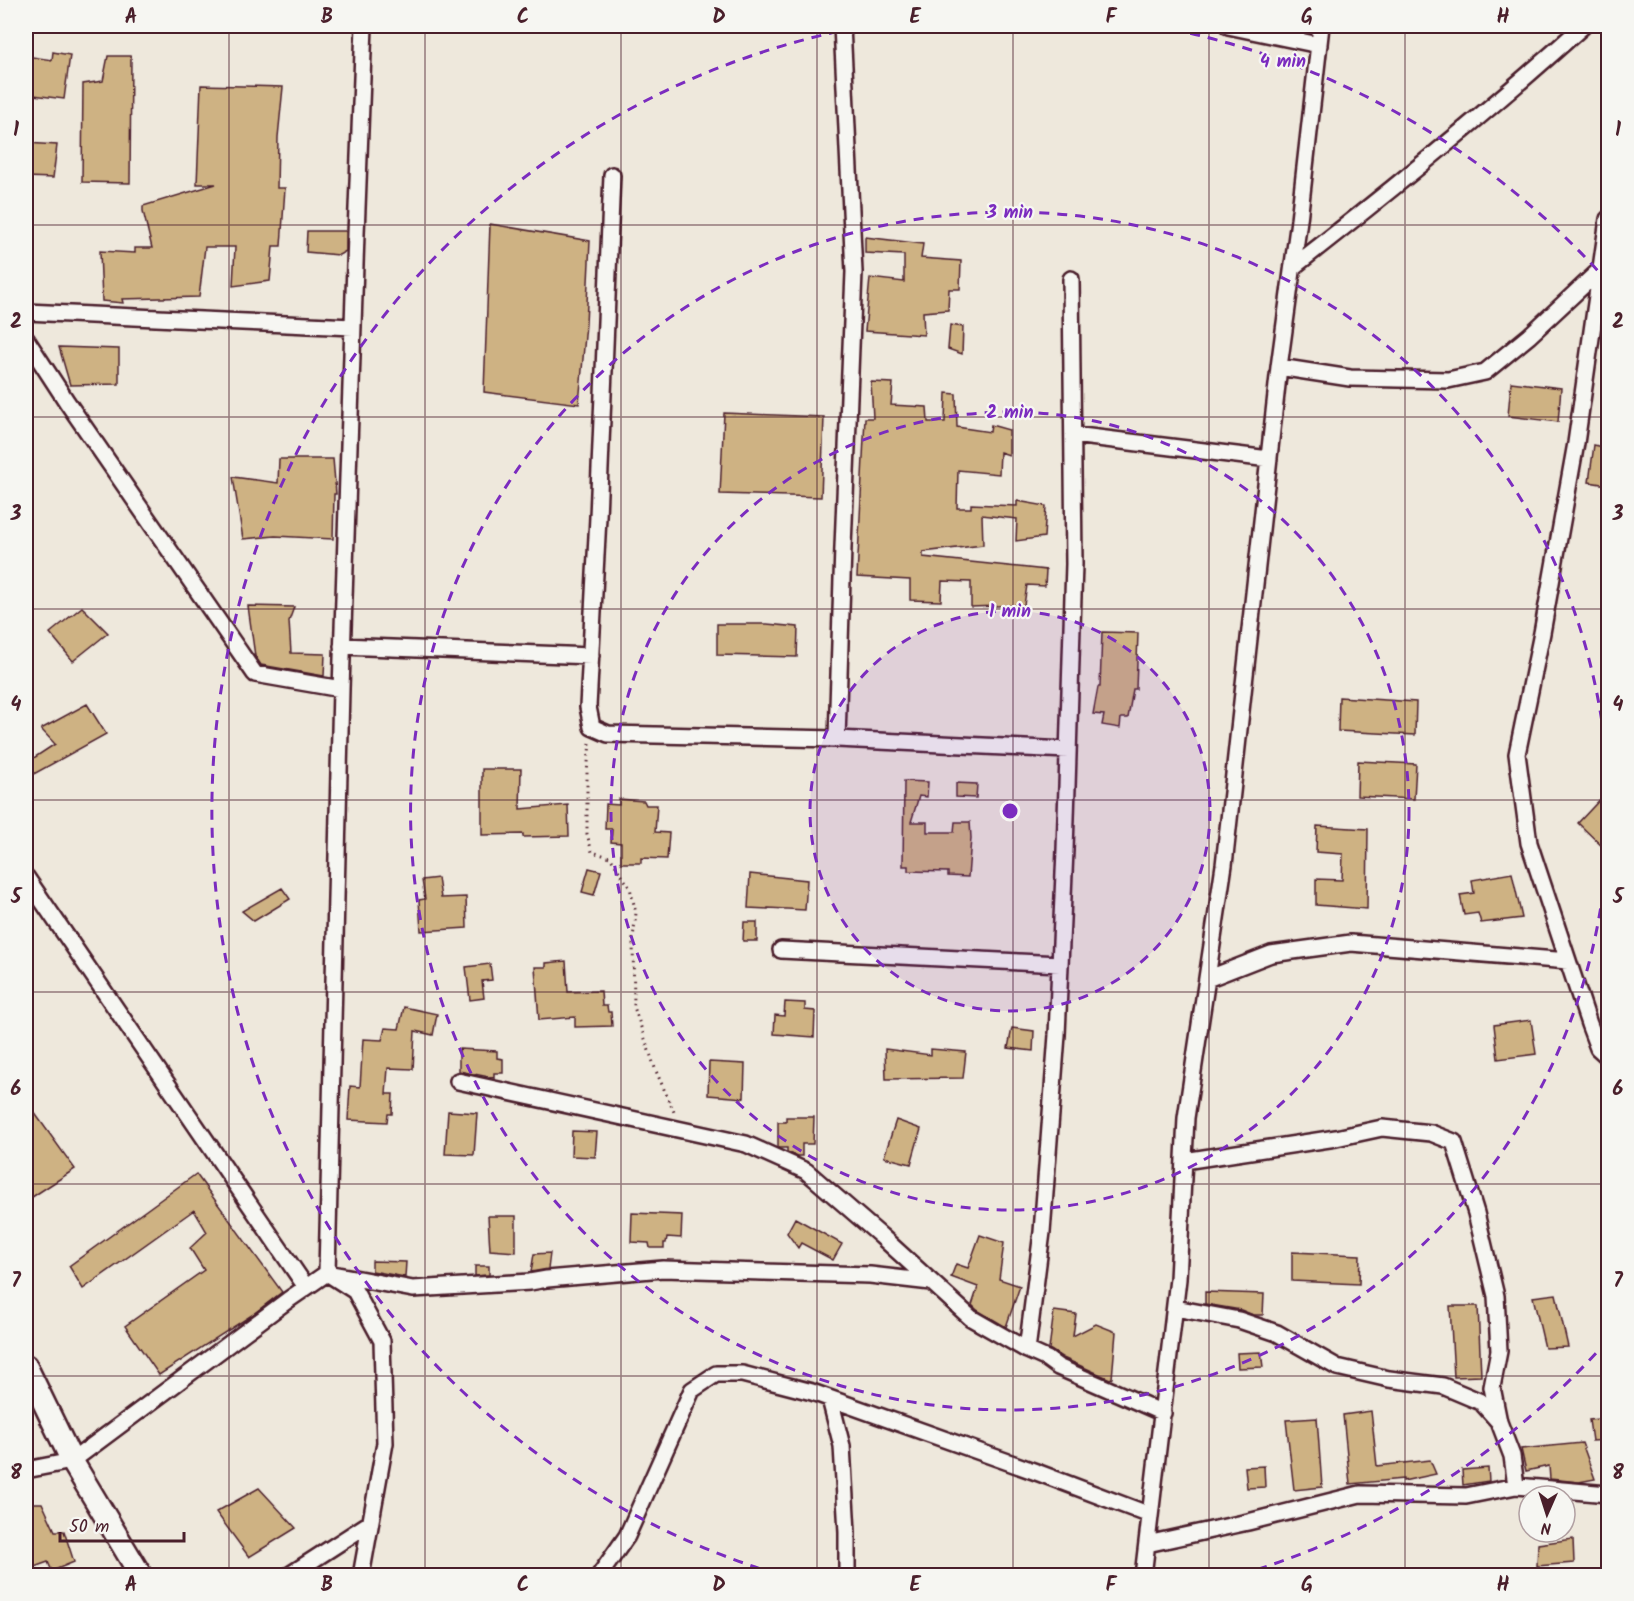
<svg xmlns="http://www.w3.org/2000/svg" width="1634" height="1601" viewBox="0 0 1634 1601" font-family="Kalam,sans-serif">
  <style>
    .building { fill: #ceb283; stroke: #4a1f2b; stroke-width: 1.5 }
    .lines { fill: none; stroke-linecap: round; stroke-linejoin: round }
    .minor-casing { stroke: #4a1f2b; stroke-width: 20 }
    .secondary-casing { stroke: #4a1f2b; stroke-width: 26 }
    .path { stroke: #4a1f2b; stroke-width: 3; stroke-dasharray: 1.5 4.5; stroke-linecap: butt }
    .minor { stroke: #f6f6f2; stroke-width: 15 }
    .secondary { stroke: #f6f6f2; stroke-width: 21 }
    .grid { fill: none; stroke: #4a1f2b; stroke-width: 1.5; stroke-opacity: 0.55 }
    .ring { fill: none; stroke: #7b2cbf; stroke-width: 3; stroke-dasharray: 10 8 }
    .centre { fill: #7b2cbf; stroke: #f6f6f2; stroke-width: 3 }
    .ring-label { font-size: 18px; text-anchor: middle; font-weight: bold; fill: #7b2cbf; stroke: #f6f6f2; stroke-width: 4.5; stroke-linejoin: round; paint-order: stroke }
    .neatline { fill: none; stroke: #4a1f2b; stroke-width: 2 }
    .grid-label { font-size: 20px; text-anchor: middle; font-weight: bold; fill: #4a1f2b }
  </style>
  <rect width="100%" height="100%" fill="#eee8dc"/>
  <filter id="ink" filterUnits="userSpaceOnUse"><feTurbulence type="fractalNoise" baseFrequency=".0167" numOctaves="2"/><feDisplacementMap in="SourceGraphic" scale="12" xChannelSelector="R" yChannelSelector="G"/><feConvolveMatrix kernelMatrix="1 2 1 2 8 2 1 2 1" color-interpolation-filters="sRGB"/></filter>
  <g filter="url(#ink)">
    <path class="building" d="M53,52L70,55L64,99L26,94V56L52,60Z
      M108,56H131L130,183L82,182L83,84L103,81Z
      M201,85L283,87L278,137L277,188H285L281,246H273L270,281L233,286L235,247H205L199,297L122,299L123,303L102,301L100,251L135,253V248H152L143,211V206L216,184H197Z
      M26,143L57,145L53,178L26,177Z
      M490,224L590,241L586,324L579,404L484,392Z
      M307,231H346V251L339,255L306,252Z
      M865,237L923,244L921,258L961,261L960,289H949L948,310L923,312L924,335L865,331L870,278L904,282V255L865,253Z
      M950,325L963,327L962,354L948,349Z
      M59,347L119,349V384L70,385Z
      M871,382L893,383L891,405L927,407L928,422H945L946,393L956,394L957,427L990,432L991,425L1009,430V455L1000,452L999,474L958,470L957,508H971V504L1017,506V501L1046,506L1044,537L1016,541L1017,519L982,515L983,545L923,552V557L1046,570L1045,586L1027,585L1024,605L971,607V582L942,581L941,601L910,600V580L857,577L865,418H873Z
      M1511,382L1561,388L1558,422L1508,416Z
      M724,413L824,417L821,497L720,494Z
      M1594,445L1608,448V485L1589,482Z
      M279,459H333L336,494H334L333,539L275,536L243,539L233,477L278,483Z
      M248,606L294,607L289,621L291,653L325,654L324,676L261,665L255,656Z
      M82,607L108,633L73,661L50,633Z
      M717,624H767L798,627L797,657L717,655Z
      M1102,632L1138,633L1136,689H1133L1128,718H1121L1120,728L1102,725L1104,715L1093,714L1098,687H1100Z
      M1339,697L1416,702L1415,735L1338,731Z
      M87,704L106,734L32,775L26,763L55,744L41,729Z
      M1358,761L1416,764L1414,799L1357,796Z
      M482,769H521L520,809L568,805L569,836L523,837V834L482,835Z
      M904,781L928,782L927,797L919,796L911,822H927V832H954L955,822H970L971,838L968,877L948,876V872L908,871V866H903Z
      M956,783L977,784L976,798L956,797Z
      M1608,791V852L1578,823Z
      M619,799L644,801L646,805H657L655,832L669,833L667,859L641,858V863H621V843L611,842L612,829H605L606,804L619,805Z
      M1317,826L1368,829L1367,909L1316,905V879L1342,880L1343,854L1316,852Z
      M589,868L601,871L594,895L582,892Z
      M1512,873L1522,918L1481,923L1478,913L1464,915L1460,895L1474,893L1472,880Z
      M750,874L807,880L805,910L768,908V909L748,908Z
      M438,878L441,898L466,897L467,928L421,931L419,900L425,899L422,880Z
      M282,888L290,899L254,921L242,911Z
      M744,922H757V941H743Z
      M566,961L568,992L601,991L602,1006H607L608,1012H611L612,1026L575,1027V1017L539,1020L535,967H546V963Z
      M490,964L492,980L482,981L484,998L470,1000L466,967Z
      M785,1002L805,1003V1010L815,1011L814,1037L774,1034L775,1015L784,1016Z
      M404,1007L437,1014L433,1035L415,1031L413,1069L388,1068L386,1094H393L392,1114H388L387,1122L348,1120L350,1086L360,1087L363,1039L382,1040L385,1028L399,1029Z
      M1531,1020L1536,1054L1498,1059L1494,1025Z
      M1012,1028L1034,1031L1033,1051L1008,1048Z
      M459,1049L497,1051V1058L503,1059V1073H494V1078L459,1071Z
      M885,1049L931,1055V1049L966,1052L963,1078L886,1079Z
      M709,1062L745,1064L744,1098L708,1095Z
      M26,1101L75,1169L26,1201Z
      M448,1111L477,1113L474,1155L445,1154Z
      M786,1117H814L813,1144H802V1156H797L787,1152V1148H778V1122H786Z
      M896,1120L921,1129L911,1164L884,1157Z
      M572,1131L597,1132L595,1157L571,1156Z
      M196,1174L282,1292L252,1315L159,1375L125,1326L204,1270L190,1248L207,1232L194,1210L83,1289L69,1266Z
      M632,1213L682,1215L681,1238L667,1237L666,1243H664V1248H650L649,1243L631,1242Z
      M488,1216H516V1252L490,1250Z
      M795,1218L842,1244L833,1260L801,1243L798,1248L787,1233Z
      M980,1235L1004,1243L999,1279L1020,1286L1006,1327L977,1310L972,1305L978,1287L951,1277L956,1264L968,1268Z
      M1292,1252L1360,1255L1359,1284L1292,1281Z
      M550,1253L548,1269L531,1272L534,1254Z
      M372,1261L406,1262L405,1277L372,1271Z
      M475,1266H489V1275L475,1276Z
      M1205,1292L1264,1294L1263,1315H1253L1241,1310L1205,1304Z
      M1556,1294L1568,1347L1545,1348L1533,1297Z
      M1450,1306H1478L1481,1376L1454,1377Z
      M1054,1311L1076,1314L1073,1336L1096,1324L1116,1332L1112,1378L1110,1379L1063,1358L1049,1349Z
      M1261,1352L1263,1367L1238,1368L1237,1353Z
      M1371,1411L1377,1466L1430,1460L1436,1474L1403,1481V1479L1350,1484L1343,1415Z
      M1317,1418L1322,1487L1294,1490L1286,1420Z
      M1608,1418V1440L1592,1441L1589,1420Z
      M1582,1443L1595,1479L1579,1482L1550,1479L1549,1466L1526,1471L1521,1449Z
      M1264,1466L1265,1487L1247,1488L1245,1467Z
      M1488,1468L1489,1481L1463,1485L1462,1470Z
      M259,1488L296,1528L249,1557L216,1512Z
      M28,1503H42L55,1531H64L74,1562L52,1571L48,1562L26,1570V1545L31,1543L26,1531V1521L31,1519Z
      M1573,1539L1574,1563L1537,1566L1538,1544Z"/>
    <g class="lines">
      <defs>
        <path id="minor" d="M1228,26L1319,45
          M612,175L598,517L588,707L592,727L608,734L837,739L1068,750
          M1608,219L1576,443L1542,633L1517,754L1529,843L1589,1024L1598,1048L1608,1057
          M1293,267C1392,190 1490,110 1583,26
          M26,312L353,327
          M26,339L67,402L255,674L341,689L327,1273L288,1300L72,1461L26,1470
          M1279,367L1350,378L1448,380L1485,372L1529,336L1602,268
          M1073,435L1269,459
          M342,646L591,656
          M341,689L356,234L364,26
          M837,739L843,547L854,272L842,26
          M26,877L306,1287
          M781,950L1060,964
          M1207,979L1271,954L1351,943L1568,961
          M458,1081L746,1144L806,1171L881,1236L971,1318L1027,1350L1047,1359L1058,1367L1163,1413
          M1184,1161L1336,1138L1382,1128L1431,1133L1454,1142L1476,1213L1496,1296L1499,1351L1492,1387L1499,1422
          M1175,1308L1239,1320L1277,1333L1337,1367L1389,1379L1443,1386L1481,1402L1499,1422L1512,1456L1516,1486
          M1027,1350L1042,1232L1057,1035L1065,850L1074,564L1071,279
          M830,1399L842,1446L847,1532V1576
          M1147,1544L1248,1522L1360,1494L1466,1496L1516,1486L1608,1494
          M288,1576L370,1523
          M361,1576L385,1443L382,1341L355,1291L327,1273L413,1289L530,1282L547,1279L663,1269L870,1275L931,1282
          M599,1576L627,1536L692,1390L716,1374H742L812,1392L1039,1473L1150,1515
          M1143,1576L1178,1279L1186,1118L1224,865L1279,367L1299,220L1321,26"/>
        <path id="secondary" d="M26,1366L72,1461L141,1576"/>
      </defs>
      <use href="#minor" class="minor-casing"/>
      <use href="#secondary" class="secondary-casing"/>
      <path class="path" d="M590,743L587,772V834L592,852L610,857L630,888L636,913L633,938L634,1007L656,1071L674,1112"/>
      <use href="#minor" class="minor"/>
      <use href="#secondary" class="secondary"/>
    </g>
  </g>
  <path class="grid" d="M229,26V1576M425,26V1576M621,26V1576M817,26V1576M1013,26V1576M1209,26V1576M1405,26V1576M26,225H1608M26,417H1608M26,609H1608M26,800H1608M26,992H1608M26,1184H1608M26,1376H1608"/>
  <circle cx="1010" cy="811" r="200" fill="#7b2cbf" fill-opacity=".12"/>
  <g class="ring">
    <circle cx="1010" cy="811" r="200"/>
    <circle cx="1010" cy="811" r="399"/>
    <path d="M1608 837A599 599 0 1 1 1608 785"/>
    <path d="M1608 1340A798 798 0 0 1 1243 1574M777 1574A798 798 0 0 1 865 26M1155 26A798 798 0 0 1 1608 282"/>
  </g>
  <circle cx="1010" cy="811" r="9" class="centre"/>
  <g class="ring-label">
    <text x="1283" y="67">4 min</text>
    <text x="1010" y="218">3 min</text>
    <text x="1010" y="418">2 min</text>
    <text x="1010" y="617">1 min</text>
  </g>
  <rect width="1634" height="1601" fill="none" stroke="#f6f6f2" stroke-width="66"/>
  <g transform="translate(1547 1514) rotate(183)"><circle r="28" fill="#f6f6f2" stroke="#b1a0a2" stroke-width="1.5"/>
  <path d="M0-4.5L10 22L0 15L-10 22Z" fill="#4a1f2b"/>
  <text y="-9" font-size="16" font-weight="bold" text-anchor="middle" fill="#4a1f2b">N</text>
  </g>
  <path d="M60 1532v9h124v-9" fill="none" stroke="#4a1f2b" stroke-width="3"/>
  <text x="69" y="1532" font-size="18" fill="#4a1f2b" stroke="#f6f6f2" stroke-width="4.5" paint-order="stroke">50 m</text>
  <rect x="33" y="33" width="1568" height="1535" class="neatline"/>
  <g class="grid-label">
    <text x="131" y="23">A</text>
    <text x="327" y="23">B</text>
    <text x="523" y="23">C</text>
    <text x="719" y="23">D</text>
    <text x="915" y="23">E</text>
    <text x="1111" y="23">F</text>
    <text x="1307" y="23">G</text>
    <text x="1503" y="23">H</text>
    <text x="16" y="136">1</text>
    <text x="1618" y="136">1</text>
    <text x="16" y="328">2</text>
    <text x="1618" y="328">2</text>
    <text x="16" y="520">3</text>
    <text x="1618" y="520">3</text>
    <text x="16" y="711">4</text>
    <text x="1618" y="711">4</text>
    <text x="16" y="903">5</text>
    <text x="1618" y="903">5</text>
    <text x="16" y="1095">6</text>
    <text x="1618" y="1095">6</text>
    <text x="16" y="1287">7</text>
    <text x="1618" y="1287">7</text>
    <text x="16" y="1479">8</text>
    <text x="1618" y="1479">8</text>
    <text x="131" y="1591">A</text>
    <text x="327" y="1591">B</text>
    <text x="523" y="1591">C</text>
    <text x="719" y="1591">D</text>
    <text x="915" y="1591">E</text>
    <text x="1111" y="1591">F</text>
    <text x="1307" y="1591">G</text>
    <text x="1503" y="1591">H</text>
  </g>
</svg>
